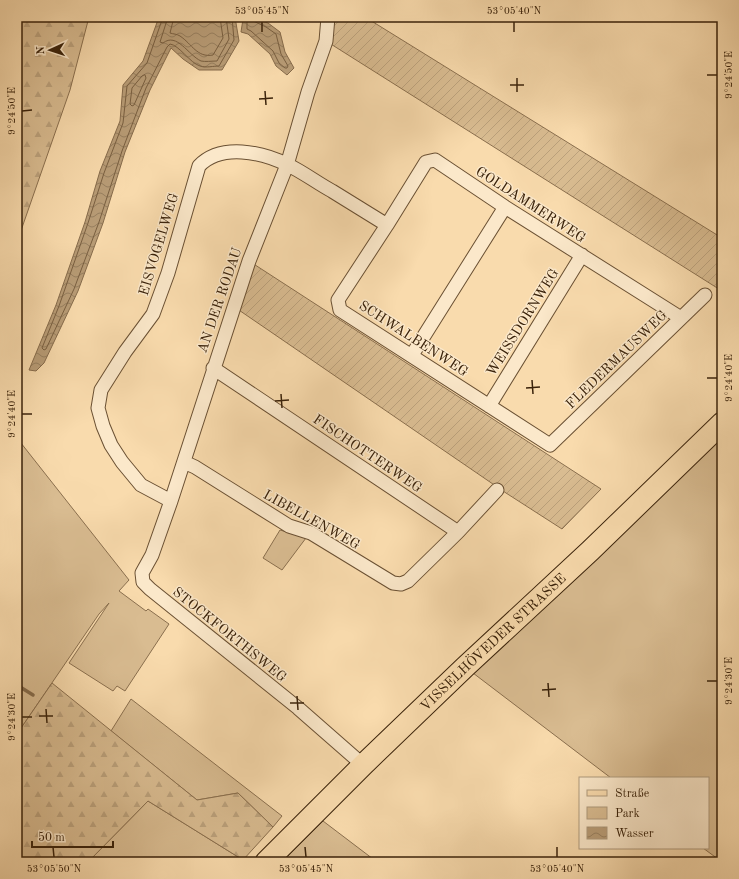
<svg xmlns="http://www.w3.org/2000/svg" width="739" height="879" viewBox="0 0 739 879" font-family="'Old Standard TT',serif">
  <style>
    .green { fill: #d9bc91; stroke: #8a6f4e }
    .forest { fill: url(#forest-firs); stroke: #8a6f4e }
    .garden { fill: url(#garden-furrows); stroke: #8a6f4e }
    .water { fill: url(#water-waves); stroke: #866b4b }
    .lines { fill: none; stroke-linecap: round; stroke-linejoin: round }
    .shore { stroke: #795f40; stroke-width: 1 }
    .stream { stroke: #866b4b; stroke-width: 3.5 }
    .minor-casing { stroke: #6a5033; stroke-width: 15 }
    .primary-casing { stroke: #3a220a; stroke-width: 23 }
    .minor { stroke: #fbe8ca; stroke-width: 13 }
    .primary { stroke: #f9dbad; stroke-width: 21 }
    .ticks { fill: none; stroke: #3a220a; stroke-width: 1.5 }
    .labels { text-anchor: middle; stroke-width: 3; stroke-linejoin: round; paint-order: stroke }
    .street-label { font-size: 14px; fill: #3a220a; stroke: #fbe8ca }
    .neatline { fill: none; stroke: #3a220a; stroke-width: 1.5 }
    .ticks-label { font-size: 10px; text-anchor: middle; fill: #3a220a }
  </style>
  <defs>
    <pattern id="forest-firs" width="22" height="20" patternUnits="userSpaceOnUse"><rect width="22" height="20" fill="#d9bc91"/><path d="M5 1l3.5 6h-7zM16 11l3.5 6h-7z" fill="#bba17c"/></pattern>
    <pattern id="garden-furrows" width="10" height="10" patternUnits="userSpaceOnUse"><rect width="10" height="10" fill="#d9bc91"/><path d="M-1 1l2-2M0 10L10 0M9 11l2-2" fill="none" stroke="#bba17c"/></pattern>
    <pattern id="water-waves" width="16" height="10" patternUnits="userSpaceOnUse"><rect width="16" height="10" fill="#b89c76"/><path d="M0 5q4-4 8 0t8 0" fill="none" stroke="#977f5f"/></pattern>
  </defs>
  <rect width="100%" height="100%" fill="#f9dbad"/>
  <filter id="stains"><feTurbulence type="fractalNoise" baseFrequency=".005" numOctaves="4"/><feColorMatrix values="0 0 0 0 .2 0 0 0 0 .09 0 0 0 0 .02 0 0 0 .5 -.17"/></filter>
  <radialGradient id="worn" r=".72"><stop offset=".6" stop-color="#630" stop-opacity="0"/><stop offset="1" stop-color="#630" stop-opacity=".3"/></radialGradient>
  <path class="green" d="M709,436L722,445V862L703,848H708V778H611L473,673Z
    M17,438L129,580L119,591L146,611L148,609L169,624L125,691L117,686L113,691L69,663L109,603L99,614L17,734Z
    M280,530L306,538L282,570L263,558Z
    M131,699L282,816L273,827L238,793L197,800L111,731Z
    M148,801L243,860L242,862H88Z
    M323,821L377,862H282Z"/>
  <path class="forest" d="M17,17H89L70,90L17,242Z
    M52,683L197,800L238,793L273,827L243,860L148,801L88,862H17V734Z"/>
  <path class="garden" d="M328,17H365L722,238V291L326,41Z
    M249,261L601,489L562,529L506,493L233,306Z"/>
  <path class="water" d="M159,17H235L239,41L222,70H199L183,59L171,48L150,90L125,152L103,223L78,291L44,363L36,371L29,370L56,305L85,222L100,171L120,121L123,85L143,61Z
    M248,17L268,23L280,32L285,52L294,68L287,75L276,66L270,54L248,34L241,32L243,19Z"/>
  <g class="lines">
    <path class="shore" d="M163,17L147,63L127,86L123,123L104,173L88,223L59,306L42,348L44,350L46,349L74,289L99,222L122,151L146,88L167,47L170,44C179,45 190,63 200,66C206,68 214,66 219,66L234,40L232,17
      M168,17L160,42L163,43C177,32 188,55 201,61C205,62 212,61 217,61L229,39L226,17
      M174,17L170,33C173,34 177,34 180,36C192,44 197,58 213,55L223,38L220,17
      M249,19L266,27L276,34L281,54L288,66L287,68H285L279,63L273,51L251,31L247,29V22Z
      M145,75L146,78L134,105L132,106L130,104L132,88L142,76Z"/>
    <path class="stream" d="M17,685L33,695"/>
    <defs>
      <path id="minor" d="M328,17L326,41L308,92L287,165L249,261L171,501L152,555L142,573L143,582L150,589L298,708L363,765
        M387,225L426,162L435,160L505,207L681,318
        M412,355L505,207
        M213,368L458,532L497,490
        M489,406L582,255
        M184,462L195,467L289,526L311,533L393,583L401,584L408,581L458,532
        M171,501L141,485L122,462L111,445L103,426L98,408L101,390L125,352L153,314L168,273L199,166C221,143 262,152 288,165C303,172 317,183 332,191C350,202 369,214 387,225L338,300L340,310L550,445L705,295"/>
      <g id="primary">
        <path id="s1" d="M266,862L363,765L465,667L590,551L722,423"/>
      </g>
    </defs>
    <use href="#minor" class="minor-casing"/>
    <use href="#primary" class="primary-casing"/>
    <use href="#minor" class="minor"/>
    <use href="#primary" class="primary"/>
  </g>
  <path class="ticks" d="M262,22V32M514,22V32M707,75H717M517,78V92M510,85H524M265,91L266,105M259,99L273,98M22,111L32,110M707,378H717M532,380L533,394M526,388L540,387M281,394L282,408M275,401L289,400M22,414H32M707,681H717M548,683L549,697M542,690L556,689M297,696L298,710M290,703H304M46,709L47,723M39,716H53M22,717H32M53,847L54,857M305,847L306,857M557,847V857"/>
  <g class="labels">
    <g class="street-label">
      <text transform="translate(531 204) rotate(33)" y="5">GOLDAMMERWEG</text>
      <text transform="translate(158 244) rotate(-73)" y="5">EISVOGELWEG</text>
      <text transform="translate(219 300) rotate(-71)" y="5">AN DER RODAU</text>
      <text transform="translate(522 322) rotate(-58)" y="5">WEISSDORNWEG</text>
      <text transform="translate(414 338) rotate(33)" y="5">SCHWALBENWEG</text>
      <text transform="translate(616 359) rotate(-44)" y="5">FLEDERMAUSWEG</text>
      <text transform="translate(368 453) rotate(34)" y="5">FISCHOTTERWEG</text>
      <text transform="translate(312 519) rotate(29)" y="5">LIBELLENWEG</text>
      <text transform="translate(230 634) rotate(39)" y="5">STOCKFORTHSWEG</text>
      <text dy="5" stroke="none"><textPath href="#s1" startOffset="316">VISSELHÖVEDER STRASSE</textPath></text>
    </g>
  </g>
  <rect width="739" height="879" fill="none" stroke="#f9dbad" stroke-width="44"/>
  <rect x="579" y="777" width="130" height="72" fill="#fbe8ca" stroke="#ae997d"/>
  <rect x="587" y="790" width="20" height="6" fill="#f9dbad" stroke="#ae997d"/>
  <text x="615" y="797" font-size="12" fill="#3a220a">Straße</text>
  <rect x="587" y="807" width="20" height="12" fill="#d9bc91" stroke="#ae997d"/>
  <text x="615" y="817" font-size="12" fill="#3a220a">Park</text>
  <rect x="587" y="827" width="20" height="12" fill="url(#water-waves)" stroke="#ae997d"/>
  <text x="615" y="837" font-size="12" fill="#3a220a">Wasser</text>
  <g transform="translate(50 50) rotate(267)" stroke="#fbe8ca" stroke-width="3" paint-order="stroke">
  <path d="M0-3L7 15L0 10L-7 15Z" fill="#3a220a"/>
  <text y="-6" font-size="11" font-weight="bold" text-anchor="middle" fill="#3a220a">N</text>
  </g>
  <path d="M32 841v6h81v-6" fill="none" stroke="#3a220a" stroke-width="2"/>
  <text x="38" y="841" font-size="12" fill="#3a220a" stroke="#fbe8ca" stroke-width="3" paint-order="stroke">50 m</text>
  <rect x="22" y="22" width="695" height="835" class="neatline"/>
  <g class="ticks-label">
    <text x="262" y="14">53°05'45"N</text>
    <text x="514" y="14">53°05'40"N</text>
    <text transform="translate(728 75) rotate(-90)" y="4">9°24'50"E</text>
    <text transform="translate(11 111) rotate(-90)" y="4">9°24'50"E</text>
    <text transform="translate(728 378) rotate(-90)" y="4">9°24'40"E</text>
    <text transform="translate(11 414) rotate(-90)" y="4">9°24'40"E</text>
    <text transform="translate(728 681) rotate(-90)" y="4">9°24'30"E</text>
    <text transform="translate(11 717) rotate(-90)" y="4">9°24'30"E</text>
    <text x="54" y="872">53°05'50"N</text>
    <text x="306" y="872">53°05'45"N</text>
    <text x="557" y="872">53°05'40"N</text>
  </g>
  <rect width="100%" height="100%" filter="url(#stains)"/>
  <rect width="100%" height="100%" fill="url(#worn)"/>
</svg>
